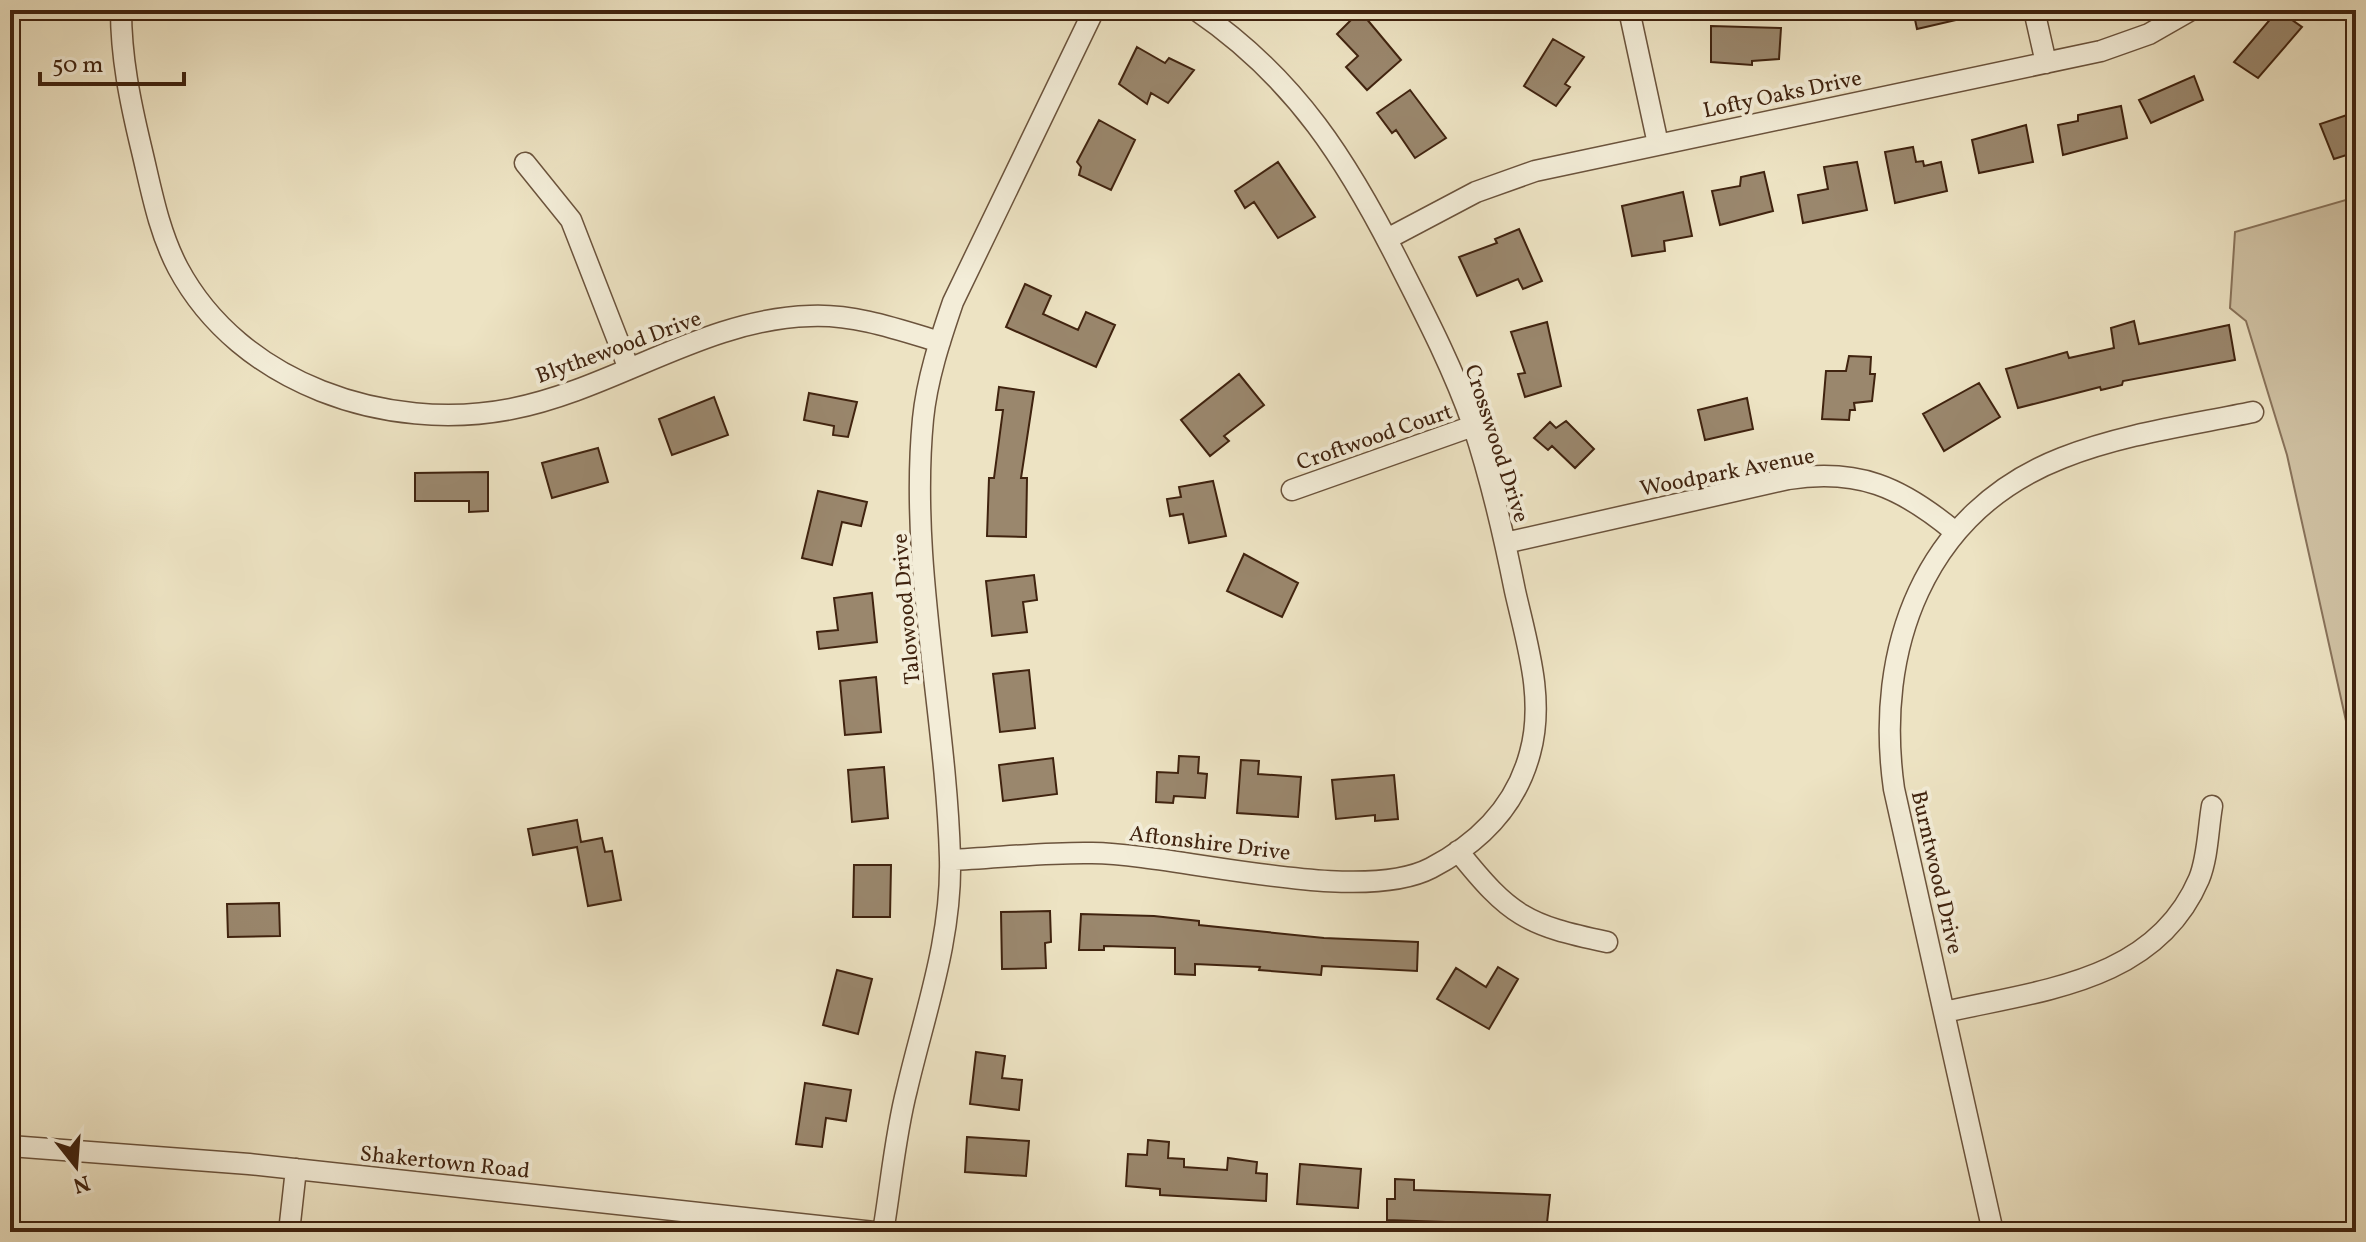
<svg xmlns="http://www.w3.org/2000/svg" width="2366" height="1242" viewBox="0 0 2366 1242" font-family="Vollkorn,serif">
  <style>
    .green { fill: #d0c2a4; stroke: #88725a; stroke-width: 2 }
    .building { fill: #9a876d; stroke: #40230f; stroke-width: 2 }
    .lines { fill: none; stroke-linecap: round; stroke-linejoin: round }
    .minor-casing { stroke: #6b533c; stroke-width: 23 }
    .minor { stroke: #f3edd8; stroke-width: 20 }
    .labels { text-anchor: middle; stroke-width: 8; stroke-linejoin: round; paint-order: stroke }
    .street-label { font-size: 22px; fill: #40230f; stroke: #f3edd8 }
  </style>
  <rect width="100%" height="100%" fill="#ede3c3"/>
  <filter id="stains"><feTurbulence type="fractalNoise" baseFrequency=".0025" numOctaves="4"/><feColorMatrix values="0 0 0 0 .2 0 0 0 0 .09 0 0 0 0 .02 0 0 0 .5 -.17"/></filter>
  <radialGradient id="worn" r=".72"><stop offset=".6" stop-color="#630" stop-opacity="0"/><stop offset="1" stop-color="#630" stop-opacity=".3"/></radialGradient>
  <path class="green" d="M2356,197V766L2287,455L2246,321L2230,308L2235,232Z"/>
  <path class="building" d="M1913,10H1968L1969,17L1917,29Z
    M2278,10L2302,27L2258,78L2234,62Z
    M1360,11L1401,60L1367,90L1346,67L1358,56L1337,34Z
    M1711,26L1781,28L1779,59L1752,61V65L1711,62Z
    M1553,39L1584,57L1565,84L1570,87L1556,106L1524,86Z
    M1137,47L1165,63L1169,58L1194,70L1168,103L1151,93L1147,104L1119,84Z
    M2194,76L2203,100L2151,123L2139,100Z
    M1410,90L1446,138L1415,158L1396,130L1392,133L1377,113Z
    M2121,106L2127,138L2063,155L2058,125L2078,121V115Z
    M2356,112V152L2334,159L2320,124Z
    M1099,120L1135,140L1111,190L1079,175L1081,167L1077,162Z
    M2026,125L2033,162L1979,173L1972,140Z
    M1913,147L1916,162L1923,161L1924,166L1941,162L1947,191L1895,203L1885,152Z
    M1278,162L1315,217L1278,238L1254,202L1245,208L1235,191Z
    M1857,162L1867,210L1803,223L1798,195L1828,189L1824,167Z
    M1764,172L1773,211L1720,225L1712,191L1740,186L1741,177Z
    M1683,192L1692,236L1664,241L1665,251L1632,256L1622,206Z
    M1519,229L1542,281L1523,289L1518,279L1477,296L1459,257L1497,243L1495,239Z
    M1025,284L1051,296L1043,314L1078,330L1086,312L1115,325L1096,367L1006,327Z
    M2134,321L2139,344L2229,325L2235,360L2123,381L2122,385L2101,390L2100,387L2018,408L2006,369L2067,352L2069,358L2114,348L2111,328Z
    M1547,322L1561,386L1525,397L1518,374L1525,373L1511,332Z
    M1849,356L1871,357L1870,374H1875L1872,401L1854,403L1855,410H1850L1849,420L1822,419L1826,371H1846Z
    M1239,374L1264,405L1224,436L1229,441L1210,456L1181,420Z
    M1979,383L2000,417L1944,451L1923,414Z
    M999,387L1034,392L1021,478H1027L1026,537L987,536L989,478H994L1003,410H996Z
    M809,393L857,402L848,437L833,435L834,426L804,420Z
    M714,397L728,435L672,455L659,419Z
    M1747,398L1753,429L1705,440L1698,410Z
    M1566,421L1594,449L1575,468L1552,446L1548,450L1534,438L1550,422L1556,428Z
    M598,448L608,482L552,498L542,463Z
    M488,472V511L469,512V501H415V473Z
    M1213,481L1226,536L1189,543L1183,514L1170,516L1167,499L1181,497L1179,487Z
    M818,491L867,502L861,526L842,522L832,565L802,558Z
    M1244,554L1298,583L1282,617L1227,591Z
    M1034,575L1037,600L1023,602L1027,632L992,636L986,581Z
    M872,593L877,642L819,649L817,632L838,630L834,598Z
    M1029,670L1035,728L1000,732L993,674Z
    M876,677L881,732L845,735L840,681Z
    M1179,756L1199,757L1198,773L1207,774L1205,798L1174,796L1173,803L1156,802L1157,772L1178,773Z
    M1053,758L1057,794L1003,801L999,765Z
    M1241,760L1259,761L1258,774L1301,777L1298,817L1237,813Z
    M884,767L888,818L852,822L848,770Z
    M1394,775L1398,819L1375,821V815L1336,819L1332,780Z
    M577,820L581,842L602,838L605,852L612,851L621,900L588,906L577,847L533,855L528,829Z
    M854,865H891L890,917H853Z
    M279,903L280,936L228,937L227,904Z
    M1050,911L1051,942L1045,943L1046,968L1002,969L1001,912Z
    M1081,914L1154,916L1199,921V925L1324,938L1418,942L1417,971L1322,966L1321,975L1259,970L1260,967L1195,964V975L1175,974V948L1104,946V950H1079Z
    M1498,967L1518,979L1489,1029L1437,999L1456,968L1486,987Z
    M837,970L872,979L858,1034L823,1025Z
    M976,1052L1005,1056L1002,1078L1022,1080L1019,1110L970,1104Z
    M805,1083L851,1090L846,1121L826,1118L822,1147L796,1144Z
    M967,1137L1029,1141L1026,1176L965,1172Z
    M1148,1140L1169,1142L1168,1158L1184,1159V1167L1227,1170L1228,1158L1257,1162L1256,1173L1267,1174L1266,1201L1160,1195V1189L1126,1186L1128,1154L1147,1155Z
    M1300,1164L1361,1169L1358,1208L1297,1204Z
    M1395,1179L1414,1180V1190L1550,1195L1546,1232L1474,1228V1223L1387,1220V1199H1395Z"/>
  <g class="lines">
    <defs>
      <path id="minor" d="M121,10C121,57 130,101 141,147C151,188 158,230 178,268C240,384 387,433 511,409C614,389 704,319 810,316C855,314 897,329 940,342
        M1629,10L1658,144
        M2034,10L2046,63
        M525,163L571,220L629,369
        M1387,239L1476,192L1535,171L2101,51L2149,34L2191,10
        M1292,490L1473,426
        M1505,543L1788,479C1858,468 1901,487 1954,531
        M1458,851C1510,916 1526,925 1607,942
        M950,860C997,858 1045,852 1092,853C1179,854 1358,906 1431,868C1479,843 1516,806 1530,753C1545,699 1527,644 1515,591C1504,536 1491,479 1473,425C1454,371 1428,320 1402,269C1349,163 1296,78 1196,10
        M1945,1012C2041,990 2155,982 2199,879C2208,857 2208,829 2212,806
        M10,1146L249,1164L874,1232
        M289,1232L296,1169
        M883,1232C891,1185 895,1135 907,1089C925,1012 952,939 950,858C946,713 909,565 923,419C927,379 940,340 953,302L1094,10
        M1993,1232L1894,789C1874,649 1924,512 2062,458C2122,434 2190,425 2253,412"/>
    </defs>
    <use href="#minor" class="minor-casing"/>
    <use href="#minor" class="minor"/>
  </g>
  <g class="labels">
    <g class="street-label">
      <text transform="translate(1782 93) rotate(-12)" y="8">Lofty Oaks Drive</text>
      <text transform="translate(618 346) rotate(-20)" y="8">Blythewood Drive</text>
      <text transform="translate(1374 436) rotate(-19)" y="8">Croftwood Court</text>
      <text transform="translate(1498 443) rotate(72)" y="8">Crosswood Drive</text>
      <text transform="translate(1727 471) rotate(-11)" y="8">Woodpark Avenue</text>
      <text transform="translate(905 609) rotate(-95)" y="8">Talowood Drive</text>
      <text transform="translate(1210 842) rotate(7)" y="8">Aftonshire Drive</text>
      <text transform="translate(1938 872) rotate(77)" y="8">Burntwood Drive</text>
      <text transform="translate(445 1161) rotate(6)" y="8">Shakertown Road</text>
    </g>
  </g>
  <rect width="2366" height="1242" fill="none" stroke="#ede3c3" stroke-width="40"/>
  <rect x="12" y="12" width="2342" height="1218" fill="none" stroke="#40230f" stroke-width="4"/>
  <rect x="20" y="20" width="2326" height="1202" fill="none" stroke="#40230f" stroke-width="2"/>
  <g transform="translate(76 1166) rotate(163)" stroke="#f3edd8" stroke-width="6" paint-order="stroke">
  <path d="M0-6L14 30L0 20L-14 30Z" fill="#40230f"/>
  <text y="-12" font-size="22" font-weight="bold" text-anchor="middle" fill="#40230f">N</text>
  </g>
  <path d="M40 72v12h144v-12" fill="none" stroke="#40230f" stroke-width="4"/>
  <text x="52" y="72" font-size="24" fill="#40230f" stroke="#f3edd8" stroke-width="6" paint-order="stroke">50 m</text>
  <rect width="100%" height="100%" filter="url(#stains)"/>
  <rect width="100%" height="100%" fill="url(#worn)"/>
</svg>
